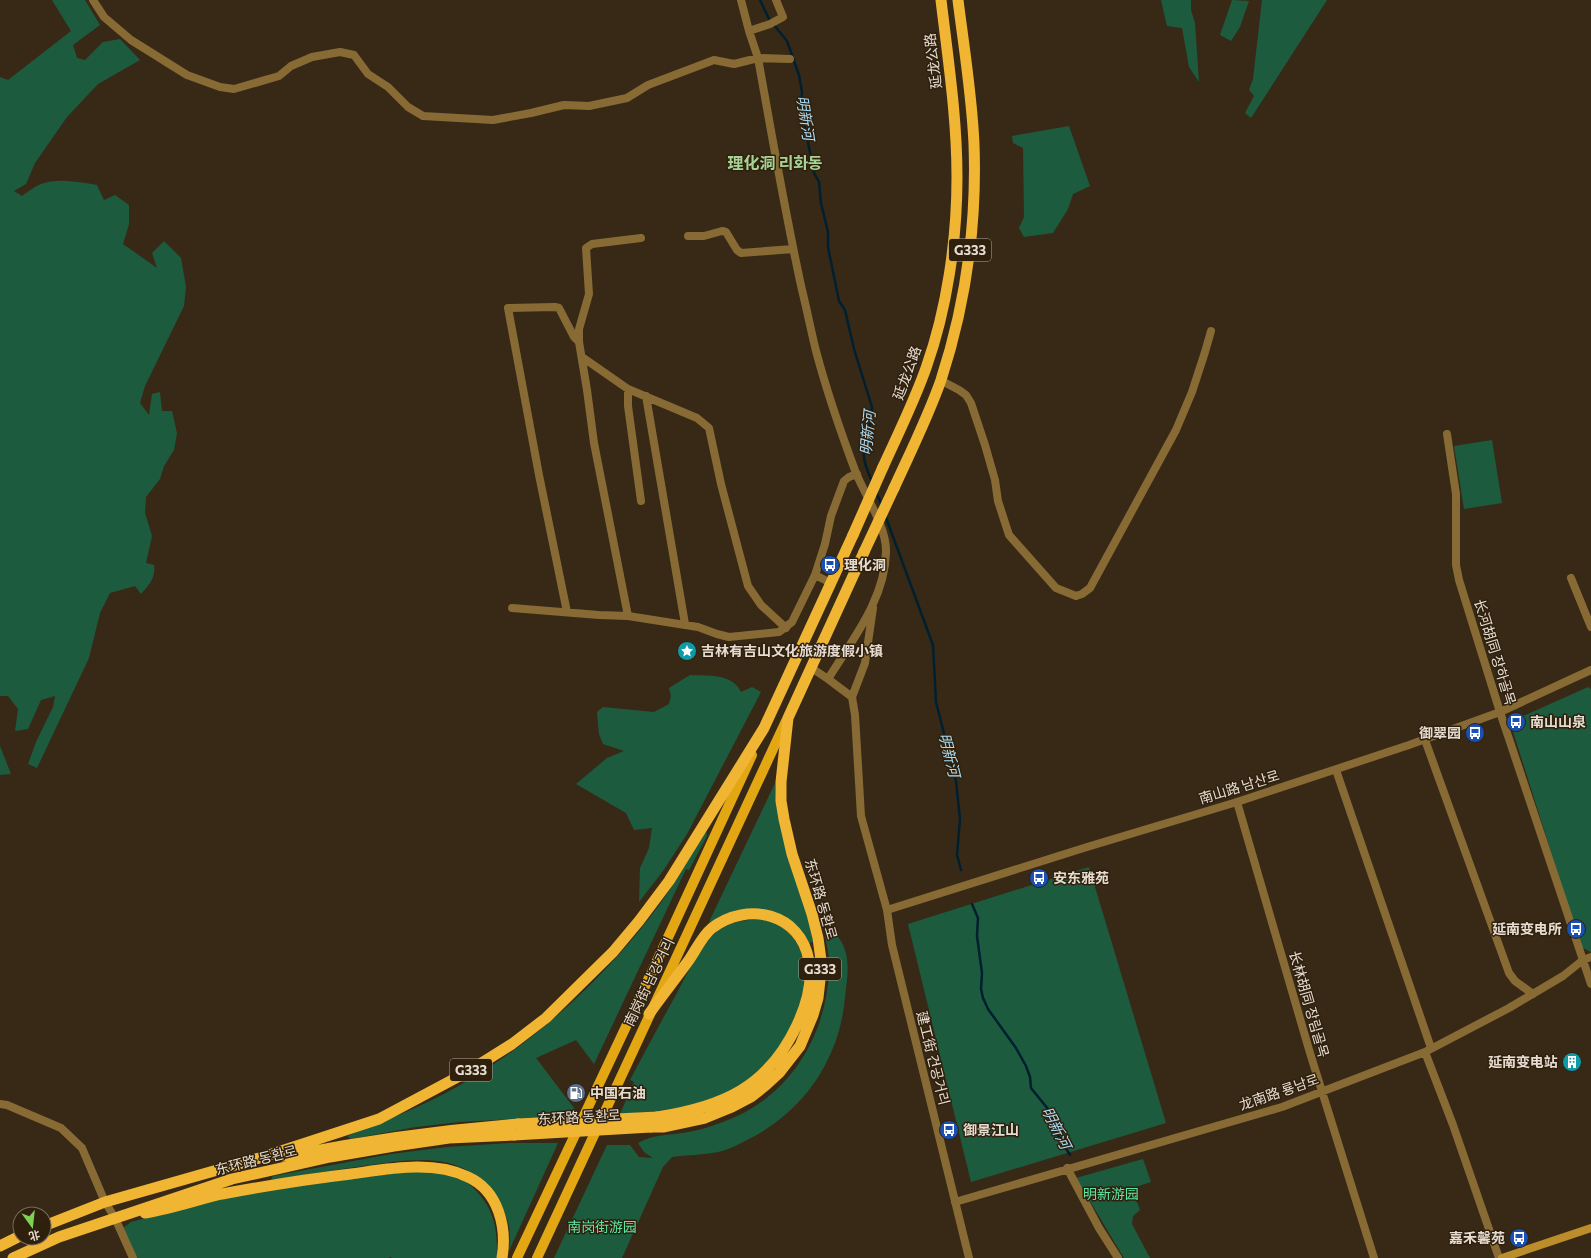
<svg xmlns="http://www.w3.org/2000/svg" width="1591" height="1258" viewBox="0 0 1591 1258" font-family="Commissioner,'Noto Sans SC','Noto Sans KR',sans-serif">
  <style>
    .green { fill: #1d5b3f }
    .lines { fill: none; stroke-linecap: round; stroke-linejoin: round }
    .stream { stroke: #001f2f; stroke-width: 2.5 }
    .minor { stroke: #886b34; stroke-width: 8 }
    .tertiary { stroke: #886b34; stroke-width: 8 }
    .secondary { stroke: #bc8d2b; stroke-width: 8 }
    .primary { stroke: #e4a714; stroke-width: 10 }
    .trunk { stroke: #f0b532; stroke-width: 11 }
    .trunk-bridge { stroke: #f0b532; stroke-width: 11 }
    .labels { text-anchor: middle; stroke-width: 3; stroke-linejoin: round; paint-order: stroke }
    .shield { fill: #2e200d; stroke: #afa496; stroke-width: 1 }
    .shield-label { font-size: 13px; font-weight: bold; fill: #e6dcd1 }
    .street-label { font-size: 14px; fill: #e6dcd1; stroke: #2e200d }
    .poi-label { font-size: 14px; font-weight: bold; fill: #e6dcd1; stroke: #2e200d; text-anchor: start }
    .park-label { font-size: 14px; fill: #5de7a7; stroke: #2e200d }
    .water-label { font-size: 15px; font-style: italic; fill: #abdaf4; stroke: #2e200d }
    .quarter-label { font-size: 16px; font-weight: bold; fill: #a6d393; stroke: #2e200d }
  </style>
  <rect width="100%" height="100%" fill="#382917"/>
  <path class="green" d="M52,0H85L100,25L73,45L77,58L85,60L103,42L120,39L140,60L98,84L67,117L35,163L26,184L14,191L22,196C29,191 36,185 44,183C60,178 80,182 97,185L104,200L115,195L129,205V224L123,244L157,268L152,253L164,241L181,258L186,287L184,306L145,386L140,403L149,415L152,394L160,392L162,411H172L177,433L174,450L164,466L160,479L146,497L145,513L152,536L146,563L154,565C156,578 149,585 141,594L135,586L110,593L100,613L89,658L37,768L28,764L36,742L53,707L55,696L41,700L28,729L15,731L18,709L8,696H0V77L8,80L71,31Z
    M1161,0H1191V10L1195,23L1199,82L1189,67L1182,28L1167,26Z
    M1232,0L1249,1L1240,27L1231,41L1220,35Z
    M1262,0H1327L1251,118L1245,113L1254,96L1249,90L1253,79Z
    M1069,126L1090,186L1073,194L1068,209L1053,233L1024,237L1019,228L1024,217L1023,148L1013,143L1012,136Z
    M1492,440L1502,503L1464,509L1454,446Z
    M690,675C708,676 732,673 741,692L752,687L761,692L687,834L663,871L639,902L640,868L649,848L652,828L634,830L626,813L576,784L607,758L624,751L603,744L599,734L597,712L603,707L654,712L669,704L671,696L669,688Z
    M1588,687L1591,689V952L1581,947L1510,722Z
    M0,746L11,774L0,775Z
    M775,783C776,827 793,866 806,908C810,918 812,930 814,941L810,943L795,925L781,916L709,922Z
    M706,829L707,836L689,870L686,869L594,1064L576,1040L536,1058L577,1112L575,1116L459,1122L416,1127L351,1139L347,1136C379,1123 413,1110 444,1094C525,1051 595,988 651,916C672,889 689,859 706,829Z
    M1089,867L1166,1123L971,1182L908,924Z
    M766,919C774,922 781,925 787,931C831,972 784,1060 742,1084C702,1108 665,1111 620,1114L634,1082L630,1080C646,1050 662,1020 678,991C688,972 702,941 719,930C734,920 749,920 766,919Z
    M831,929C834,934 840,938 842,943C851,960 847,979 845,997C840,1059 803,1112 749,1139C739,1144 729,1150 718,1152C703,1155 687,1155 672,1157L663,1167L622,1258H554L607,1145H630L639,1157L653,1158L644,1152L638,1143C655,1134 664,1136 682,1133C696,1131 710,1127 723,1122C788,1099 827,1037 829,969C830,956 826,942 824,930Z
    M509,1143H558L509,1251C512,1228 508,1214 494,1195C462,1149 411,1159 363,1166C333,1170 304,1175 274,1180L271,1179L273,1176L391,1154L447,1147Z
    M1143,1159L1151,1182L1132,1188L1140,1210L1133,1216L1132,1224L1150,1258H1124L1076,1178Z
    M423,1170C434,1173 450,1174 460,1178C467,1181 474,1188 479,1194C496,1214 497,1232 497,1258H392L391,1257L388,1258H137L123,1228L131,1222L161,1214L207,1202L283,1187Z"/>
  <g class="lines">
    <path class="stream" d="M760,0L769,19L787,41L799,75L802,92L801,106L814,173L819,182L821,203L828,232V247L839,301L845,310L854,349L872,407C873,421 867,434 864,448C862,460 868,471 872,482
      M876,492L882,506
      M885,515L933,645L936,702L956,781L960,819L957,855L961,870
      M972,904L978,918L977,936L982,973L981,989L983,998L988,1009L1016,1048L1026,1066L1030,1077L1031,1088L1048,1109L1057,1134L1070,1155"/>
    <path class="minor" d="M93,0L104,17L131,40L187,75L220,87L234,89L279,76L291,66L312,57L340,52L354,55L368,74L388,87L408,107L423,116L493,120L531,113L564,105L589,106L627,98L648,85L714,60L734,64L758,58L790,59
      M741,0L749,31L758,58C772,136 785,213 802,290C807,310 811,331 816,351C827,392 841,433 856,473C865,495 887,528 886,552C885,600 852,640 828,679
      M749,31L770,24L783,17L776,0
      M688,236H704L722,231L726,232L737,250L741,253L793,249
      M582,357L628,389L697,418L709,428L721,484L748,586L761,605L786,628
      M940,380L959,390L966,395L971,403L985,445L995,480L998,501L1009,535L1056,588L1076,596L1082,594L1090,588L1176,430L1192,392L1205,352L1211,331
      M628,389V406L641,501
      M646,396L685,624
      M1447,434L1456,494V565L1459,580L1500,712L1591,984
      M815,575L831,583
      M1571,578L1591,627
      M512,608L599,615L628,616L698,627L717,634L729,637L779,632L792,622L815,575L825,544L831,516L844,481L849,477L857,474
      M873,608L865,663L852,697L855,715L861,816L887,910
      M567,612L539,475L508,308L555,307L559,308L574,337L579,342
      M628,616L594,443L587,390L579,342V329L589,294L586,248L592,244L641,238
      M810,667L828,679L852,697
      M1425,740L1509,973L1515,981L1533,994
      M1336,770L1431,1048
      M1237,802L1310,1053L1374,1258
      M1425,1052L1453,1125L1499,1258
      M0,1104L7,1105L61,1128L82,1148L105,1202L115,1218L133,1258
      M1067,1168L1099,1228L1118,1258
      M955,1202L1282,1107L1425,1052L1509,1008L1563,976L1583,960L1591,957"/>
    <path class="tertiary" d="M969,1258L892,945L887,910L1087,847L1237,802L1409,745L1500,712L1591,670"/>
    <path class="secondary" d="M1502,1258L1591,1228"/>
    <path class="primary" d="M517,1258L671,931L752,755
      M537,1258L786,721"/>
    <path class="trunk" d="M883,467C898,434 914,402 926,368C947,309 957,240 957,177C957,118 948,59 941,0
      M894,488C910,453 928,417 941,380C966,303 977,225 974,144C972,96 964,48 958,0
      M649,1014C662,996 676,978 689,960C696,950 702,936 712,928C748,901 801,913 809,961C813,983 806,1006 797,1025C768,1087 723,1107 657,1117
      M651,1127H663L705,1118L732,1107L751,1097L766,1085L779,1073L800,1046L813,1015L818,998L820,980L821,960L818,938L812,914L792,854L784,819L781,801V782L788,718L864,552
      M283,1156L293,1155C368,1140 442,1130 518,1124
      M145,1213C171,1209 196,1200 222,1194C265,1186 308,1179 351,1174C388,1169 433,1160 468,1177C499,1191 507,1228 502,1258
      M44,1226L105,1202L263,1157L379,1119L469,1071L512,1044L546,1018L613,952L639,921L669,881L764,728L853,535
      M0,1246L20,1236
      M13,1258L59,1237L232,1179L330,1157L394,1146L449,1138L514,1135"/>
    <path class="trunk-bridge" d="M853,535L883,467
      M864,552L894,488
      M518,1124L657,1117
      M514,1135L651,1127"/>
  </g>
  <defs>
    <symbol id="bus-disc" viewBox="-11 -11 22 22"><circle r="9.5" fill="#1a4fb4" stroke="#2e200d"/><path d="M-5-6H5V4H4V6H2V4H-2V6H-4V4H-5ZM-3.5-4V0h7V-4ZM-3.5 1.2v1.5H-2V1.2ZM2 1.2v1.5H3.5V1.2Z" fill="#fff"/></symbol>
    <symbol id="sight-disc" viewBox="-11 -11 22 22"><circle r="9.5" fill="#0f9aa8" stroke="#2e200d"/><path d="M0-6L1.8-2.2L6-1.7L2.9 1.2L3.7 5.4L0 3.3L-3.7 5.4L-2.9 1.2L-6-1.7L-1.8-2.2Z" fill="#fff"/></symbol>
    <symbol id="building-disc" viewBox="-11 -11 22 22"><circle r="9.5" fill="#0f9aa8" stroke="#2e200d"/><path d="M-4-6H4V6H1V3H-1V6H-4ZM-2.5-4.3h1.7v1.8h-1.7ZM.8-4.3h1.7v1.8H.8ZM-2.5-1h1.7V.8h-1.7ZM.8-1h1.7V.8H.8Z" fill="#fff"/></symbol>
    <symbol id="fuel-disc" viewBox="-11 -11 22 22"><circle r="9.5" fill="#5c6f8a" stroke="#2e200d"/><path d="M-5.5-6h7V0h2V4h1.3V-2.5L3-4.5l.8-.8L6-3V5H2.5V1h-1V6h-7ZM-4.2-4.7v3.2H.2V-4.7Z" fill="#fff"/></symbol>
  </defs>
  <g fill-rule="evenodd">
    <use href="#bus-disc" x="819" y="554" width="22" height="22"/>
    <use href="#sight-disc" x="676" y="640" width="22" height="22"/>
    <use href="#bus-disc" x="1505" y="711" width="22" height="22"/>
    <use href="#bus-disc" x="1464" y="722" width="22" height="22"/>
    <use href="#bus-disc" x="1028" y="867" width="22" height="22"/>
    <use href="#bus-disc" x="1565" y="918" width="22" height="22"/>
    <use href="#building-disc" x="1561" y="1051" width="22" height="22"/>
    <use href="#fuel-disc" x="565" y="1082" width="22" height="22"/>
    <use href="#bus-disc" x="938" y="1119" width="22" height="22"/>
    <use href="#bus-disc" x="1508" y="1227" width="22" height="22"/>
  </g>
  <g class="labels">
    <g class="shield">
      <rect x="949" y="239" width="42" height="22" rx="3"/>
      <rect x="799" y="958" width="42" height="22" rx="3"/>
      <rect x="450" y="1059" width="42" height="22" rx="3"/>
    </g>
    <g class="shield-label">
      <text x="970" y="255">G333</text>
      <text x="820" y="974">G333</text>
      <text x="471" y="1075">G333</text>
    </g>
    <g class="street-label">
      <text transform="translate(933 61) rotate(-97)" y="5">延龙公路</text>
      <text transform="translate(907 373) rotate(-70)" y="5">延龙公路</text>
      <text transform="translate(1495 652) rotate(73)" y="5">长河胡同 장하골목</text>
      <text transform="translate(1239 787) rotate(-17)" y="5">南山路 남산로</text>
      <text transform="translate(821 899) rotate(74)" y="5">东环路 동환로</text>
      <text transform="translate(649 982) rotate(-64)" y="5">南岗街 남강거리</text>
      <text transform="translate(1309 1004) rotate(74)" y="5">长林胡同 장림골목</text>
      <text transform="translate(933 1058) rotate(76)" y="5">建工街 건공거리</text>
      <text transform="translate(1279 1092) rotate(-19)" y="5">龙南路 룡남로</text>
      <text transform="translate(579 1117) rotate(-3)" y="5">东环路 동환로</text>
      <text transform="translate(256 1160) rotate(-14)" y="5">东环路 동환로</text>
    </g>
    <g class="poi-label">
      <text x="844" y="570">理化洞</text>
      <text x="701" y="656">吉林有吉山文化旅游度假小镇</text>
      <text x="1530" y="727">南山山泉</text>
      <text x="1461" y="738" text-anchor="end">御翠园</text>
      <text x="1053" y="883">安东雅苑</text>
      <text x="1562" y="934" text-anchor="end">延南变电所</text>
      <text x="1558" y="1067" text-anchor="end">延南变电站</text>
      <text x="590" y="1098">中国石油</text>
      <text x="963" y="1135">御景江山</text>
      <text x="1505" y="1243" text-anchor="end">嘉禾馨苑</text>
    </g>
    <g class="park-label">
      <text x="1111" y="1199">明新游园</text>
      <text x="602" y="1232">南岗街游园</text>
    </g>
    <g class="water-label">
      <text transform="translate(805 118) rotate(81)" y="5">明新河</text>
      <text transform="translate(868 433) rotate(-85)" y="5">明新河</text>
      <text transform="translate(949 755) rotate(76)" y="5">明新河</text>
      <text transform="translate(1056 1128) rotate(63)" y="5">明新河</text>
    </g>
    <g class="quarter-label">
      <text x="775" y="169">理化洞 리화동</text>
    </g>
  </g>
  <g transform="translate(32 1226) rotate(165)"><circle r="19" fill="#2e200d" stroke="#786b5b"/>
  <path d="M0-3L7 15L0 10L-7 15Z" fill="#7dd154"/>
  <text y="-6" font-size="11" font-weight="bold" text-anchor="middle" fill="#e6dcd1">北</text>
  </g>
</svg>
